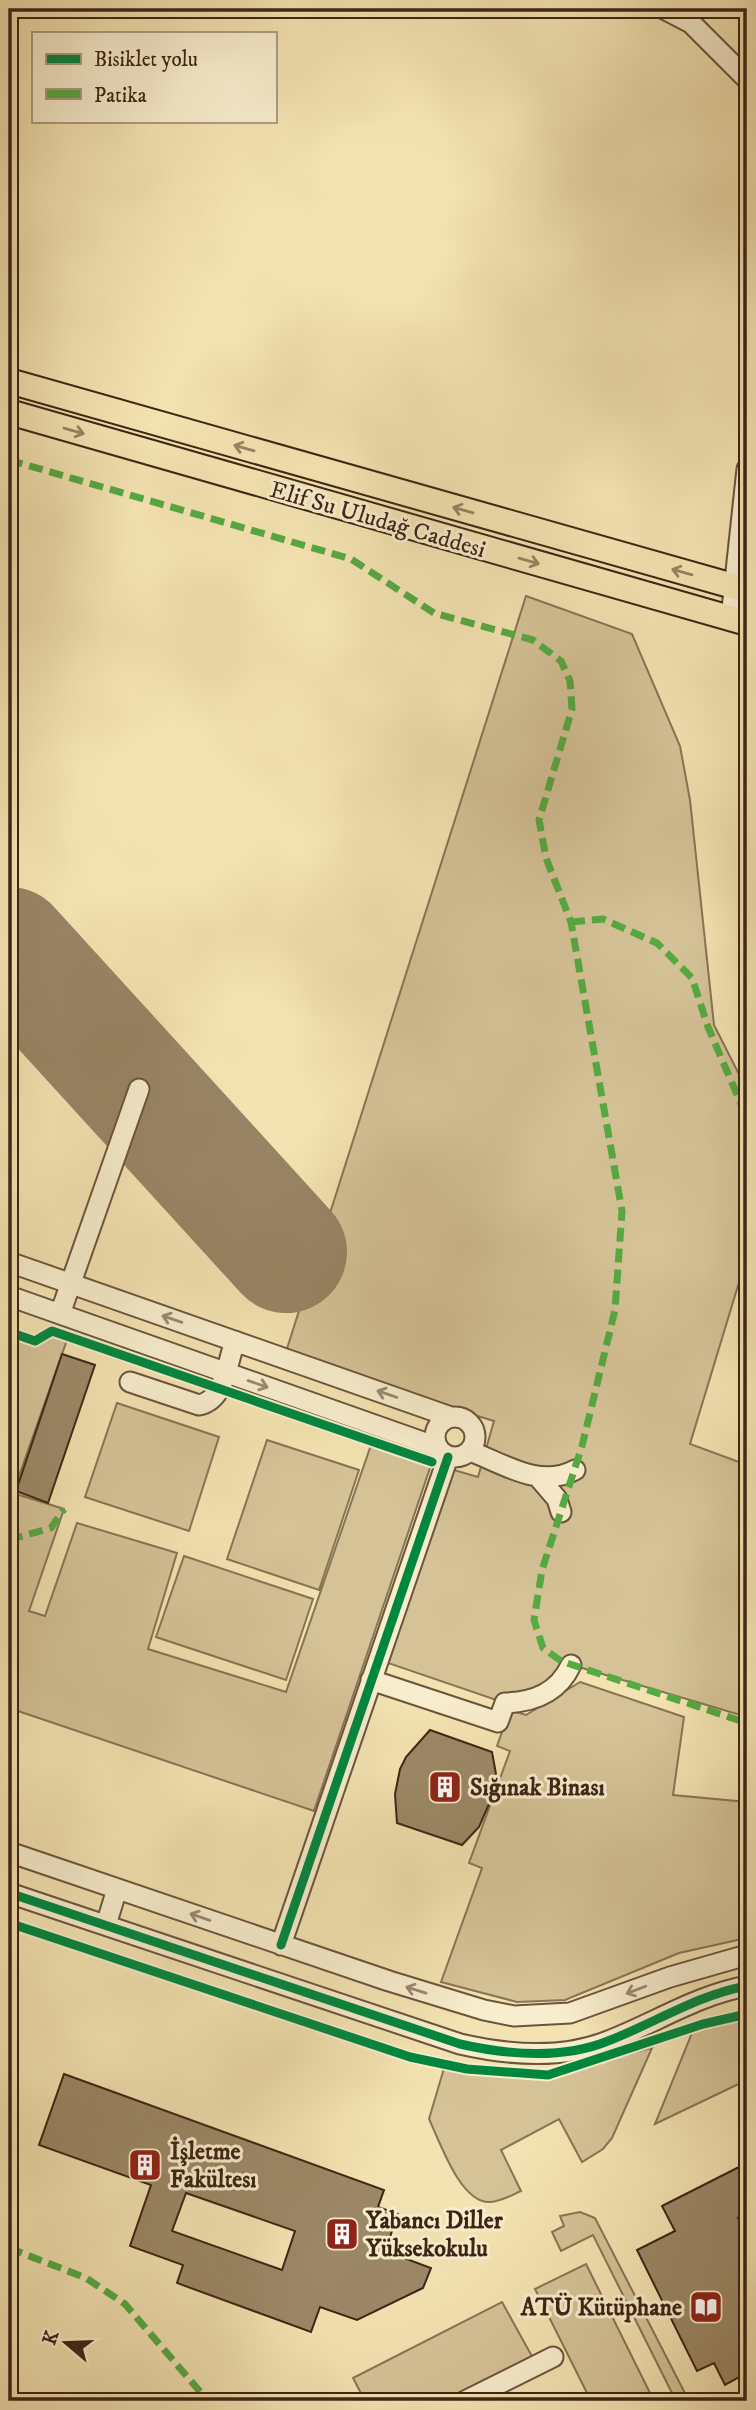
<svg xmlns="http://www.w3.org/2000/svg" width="756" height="2410" viewBox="0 0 756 2410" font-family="'IM FELL DW Pica',serif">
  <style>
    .green { fill: #d5c397; stroke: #897456; stroke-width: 2 }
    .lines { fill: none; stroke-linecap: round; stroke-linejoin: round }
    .runway { stroke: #988464; stroke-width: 122 }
    .building { fill: #9c8867; stroke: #3d2515; stroke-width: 2; fill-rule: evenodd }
    .minor-casing { stroke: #6b543c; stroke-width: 23 }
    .major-casing { stroke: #3d2515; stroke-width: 28 }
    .minor { stroke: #f8edcd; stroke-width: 19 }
    .major { stroke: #f4e3b2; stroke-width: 24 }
    .quiet { stroke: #55aa42; stroke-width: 7; stroke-dasharray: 14 7; stroke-linecap: butt }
    .cycleway-casing { stroke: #f8edcd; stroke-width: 13 }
    .cycleway { stroke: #00873e; stroke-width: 9 }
    .oneway { stroke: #988464 }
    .oneway2 { stroke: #9a8971 }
    .labels { text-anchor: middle; stroke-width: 6; stroke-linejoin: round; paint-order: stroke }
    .street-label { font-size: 24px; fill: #3d2515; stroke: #f8edcd }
    .poi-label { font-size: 24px; font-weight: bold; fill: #3d2515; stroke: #f8edcd; text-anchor: start }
  </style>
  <rect width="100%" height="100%" fill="#f4e3b2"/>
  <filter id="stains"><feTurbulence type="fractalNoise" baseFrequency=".00286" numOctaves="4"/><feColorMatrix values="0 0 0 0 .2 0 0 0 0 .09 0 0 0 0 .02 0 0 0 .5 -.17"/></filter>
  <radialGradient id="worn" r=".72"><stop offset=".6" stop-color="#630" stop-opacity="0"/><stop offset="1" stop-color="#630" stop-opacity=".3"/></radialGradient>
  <path class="green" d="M526,596L632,634L680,746L690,800L714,1025L747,1090V1256L690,1444L747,1465V1717L572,1665L561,1677L505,1703L385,1662L454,1470L478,1477L494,1421L284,1358Z
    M52,1331L68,1337L13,1493L64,1509L29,1611L45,1616L77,1523L177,1553L148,1649L286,1692L372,1442L432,1462L314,1811L9,1708V1332L35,1341Z
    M117,1403L219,1437L189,1531L85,1497Z
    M267,1440L359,1470L319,1590L227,1559Z
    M184,1556L313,1599L286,1680L156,1637Z
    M580,1682L684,1717L673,1795L747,1802V1938L679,1953L565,2000L517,2002L441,1982L482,1868L469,1863L510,1751L497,1746L510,1710L526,1715Z
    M747,2014V2080L655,2124L694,2028Z
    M652,2048L612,2138L603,2149L582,2162L559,2119L501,2150L521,2191C512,2195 500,2202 489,2202C460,2202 440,2142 429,2119L445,2065L548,2072Z
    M580,2212L595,2218L689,2401H676L593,2235L561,2251L552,2232L564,2226L560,2216Z
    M586,2264L654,2401H591L535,2289Z
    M502,2302L534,2360L447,2401H365L353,2378Z"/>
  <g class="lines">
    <path class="runway" d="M9,948L286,1252"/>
  </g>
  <path class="building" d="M62,1354L95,1365L48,1503L16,1491Z
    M430,1730L492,1752L496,1774L493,1795L479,1827L462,1845L397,1823L395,1794L400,1769L406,1757Z
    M64,2074L384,2190L378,2207L398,2214L385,2251L431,2268L423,2288L357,2320L320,2307L311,2332L177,2283L183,2265L130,2246L151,2185L39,2145ZM186,2193L295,2231L282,2270L172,2231Z
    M747,2163V2214L738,2218L747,2236V2373L725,2385L714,2363L697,2371L637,2250L675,2231L662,2206Z"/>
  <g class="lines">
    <defs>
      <path id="minor" d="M664,9L691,23L747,79
        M731,618L747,469
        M9,1262L451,1417
        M9,1296L437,1447
        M60,1314L139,1089
        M130,1382L199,1405C225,1400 227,1363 235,1341
        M435 1437a20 20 0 1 1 40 0a20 20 0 1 1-40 0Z
        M470,1451C504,1464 540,1489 575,1470
        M539,1478L557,1499L561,1512
        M371,1680L498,1722L505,1703C534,1702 558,1693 571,1665
        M9,1852L389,1981L484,2010L514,2016L570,2013L670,1977L747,1955
        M9,1893L460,2044C508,2055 561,2060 608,2041C655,2023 697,1995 747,1986
        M106,1925L117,1889
        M281,1945L448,1457
        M465,2401L553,2357"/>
      <path id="major" d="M9,381L747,590
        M9,412L747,623"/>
    </defs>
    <use href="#minor" class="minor-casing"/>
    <use href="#major" class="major-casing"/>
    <use href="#minor" class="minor"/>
    <use href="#major" class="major"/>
    <path class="quiet" d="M9,460L351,559L434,613L533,640L561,661L570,681L572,709L539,820L546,858L571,922L622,1211L615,1310L582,1446L542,1570L534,1620L543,1648L561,1661L747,1723
      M571,922L603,919L657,943L692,978L708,1027L747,1118
      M9,1540L51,1528L64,1509
      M9,2248L86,2278L125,2304L208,2401"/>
    <defs>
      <path id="cycleway" d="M9,1332L35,1341L52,1331L432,1462
        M9,1893L460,2044C508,2055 561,2060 608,2041C655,2023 697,1995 747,1986
        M9,1923L410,2057L467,2069L548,2075L703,2024L747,2014
        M281,1945L448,1457"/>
    </defs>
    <use href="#cycleway" class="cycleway-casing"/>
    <use href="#cycleway" class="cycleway"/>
  </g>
  <defs><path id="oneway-shaft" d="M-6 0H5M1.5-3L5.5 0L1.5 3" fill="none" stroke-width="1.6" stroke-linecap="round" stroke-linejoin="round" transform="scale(1.75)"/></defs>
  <g class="oneway">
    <use href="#oneway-shaft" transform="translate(74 431) rotate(16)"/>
    <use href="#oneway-shaft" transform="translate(244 448) rotate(-164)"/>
    <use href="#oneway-shaft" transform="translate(463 510) rotate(-164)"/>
    <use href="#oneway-shaft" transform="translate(529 561) rotate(16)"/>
    <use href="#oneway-shaft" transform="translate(682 572) rotate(-164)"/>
  </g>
  <g class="oneway2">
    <use href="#oneway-shaft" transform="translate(172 1319) rotate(-161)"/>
    <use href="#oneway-shaft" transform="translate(258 1384) rotate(19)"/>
    <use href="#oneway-shaft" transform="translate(387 1394) rotate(-161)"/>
    <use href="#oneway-shaft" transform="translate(200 1917) rotate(-161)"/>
    <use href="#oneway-shaft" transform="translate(416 1990) rotate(-163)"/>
    <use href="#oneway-shaft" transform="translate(636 1990) rotate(159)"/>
  </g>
  <defs>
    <symbol id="building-square" viewBox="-11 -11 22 22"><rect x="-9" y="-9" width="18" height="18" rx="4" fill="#8f2418" stroke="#f8edcd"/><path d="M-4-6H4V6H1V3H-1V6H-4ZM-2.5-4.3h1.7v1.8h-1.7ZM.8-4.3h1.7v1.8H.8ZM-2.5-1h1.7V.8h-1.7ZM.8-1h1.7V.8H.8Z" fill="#fff"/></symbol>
    <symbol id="library-square" viewBox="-11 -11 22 22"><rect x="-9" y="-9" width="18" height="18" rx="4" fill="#8f2418" stroke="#f8edcd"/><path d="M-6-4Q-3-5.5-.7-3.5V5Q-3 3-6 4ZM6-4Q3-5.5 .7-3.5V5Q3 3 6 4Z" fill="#fff"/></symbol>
  </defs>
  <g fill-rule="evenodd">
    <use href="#building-square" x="426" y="1768" width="38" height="38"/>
    <use href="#building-square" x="126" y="2146" width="38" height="38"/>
    <use href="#building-square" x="323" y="2215" width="38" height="38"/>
    <use href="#library-square" x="687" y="2288" width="38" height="38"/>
  </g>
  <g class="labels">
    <g class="street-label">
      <text transform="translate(378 519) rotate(16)" y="8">Elif Su Uludağ Caddesi</text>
    </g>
    <g class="poi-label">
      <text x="470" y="1795">Sığınak Binası</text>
      <text x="170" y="2159">İşletme<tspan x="170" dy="28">Fakültesı</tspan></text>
      <text x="366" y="2228">Yabancı Diller<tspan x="366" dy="28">Yüksekokulu</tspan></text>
      <text x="682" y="2315" text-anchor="end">ATÜ Kütüphane</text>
    </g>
  </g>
  <rect width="756" height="2410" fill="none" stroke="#f4e3b2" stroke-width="35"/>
  <rect x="10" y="10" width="735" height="2389" fill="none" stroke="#3d2515" stroke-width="3.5"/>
  <rect x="18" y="18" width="721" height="2375" fill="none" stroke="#3d2515" stroke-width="2"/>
  <rect x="32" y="32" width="245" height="91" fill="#f8edcd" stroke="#ad9d83" stroke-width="2"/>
  <rect x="46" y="54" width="35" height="10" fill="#00873e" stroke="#ad9d83" stroke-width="2"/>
  <text x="94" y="66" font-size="21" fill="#3d2515">Bisiklet yolu</text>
  <rect x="46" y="89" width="35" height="10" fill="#55aa42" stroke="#ad9d83" stroke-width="2"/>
  <text x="94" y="102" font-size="21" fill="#3d2515">Patika</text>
  <g transform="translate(66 2343) rotate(289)" stroke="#f8edcd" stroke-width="5" paint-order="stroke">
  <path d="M0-5L12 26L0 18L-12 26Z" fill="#3d2515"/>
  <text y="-10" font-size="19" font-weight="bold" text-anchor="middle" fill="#3d2515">K</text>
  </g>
  <rect width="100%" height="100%" filter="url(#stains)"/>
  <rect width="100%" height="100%" fill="url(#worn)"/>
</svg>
